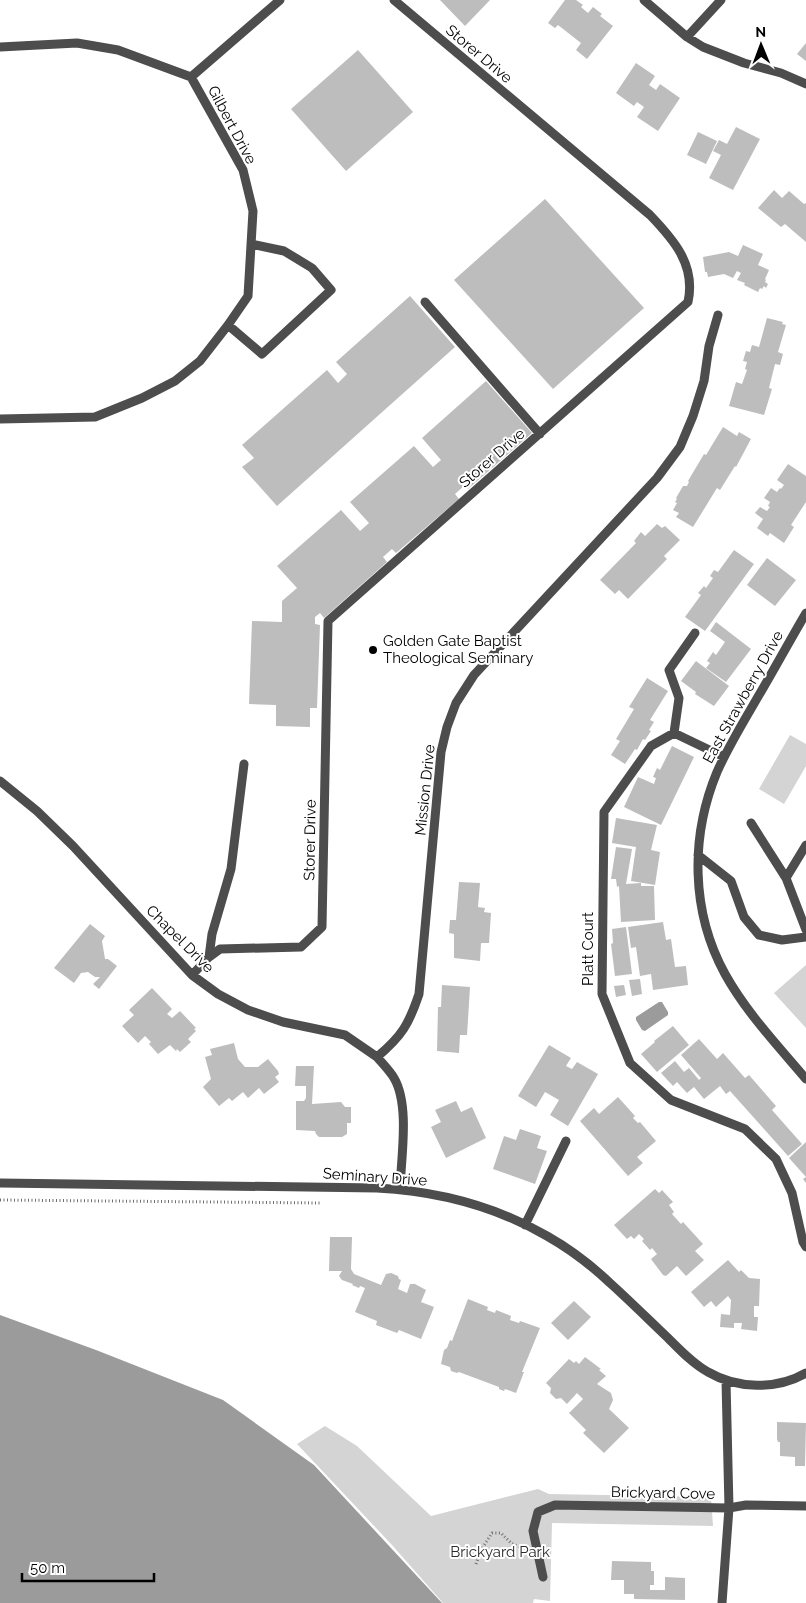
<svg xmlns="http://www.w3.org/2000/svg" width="806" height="1603" viewBox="0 0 806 1603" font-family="Raleway,sans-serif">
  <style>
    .green { fill: #d4d4d4 }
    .water { fill: #9b9b9b }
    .building { fill: #bdbdbd }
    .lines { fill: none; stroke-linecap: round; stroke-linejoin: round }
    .path { stroke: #6f6f6f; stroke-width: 3; stroke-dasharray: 1 2.5; stroke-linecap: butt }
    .minor { stroke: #4d4d4d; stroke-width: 9 }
    .poi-dot { fill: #000; stroke: #fff; stroke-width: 2 }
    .labels { text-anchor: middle; stroke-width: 4; stroke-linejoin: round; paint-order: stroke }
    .street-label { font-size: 15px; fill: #000; stroke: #fff }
    .poi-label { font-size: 15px; fill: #000; stroke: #fff; text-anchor: start }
    .park-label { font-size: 15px; fill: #2b2b2b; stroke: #fff }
  </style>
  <rect width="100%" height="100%" fill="#fff"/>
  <path class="green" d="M790,735L806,744V766L784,804L759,789Z
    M806,965V1028L774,993Z
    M325,1426L357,1446L431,1516L538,1489L549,1494L711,1497L713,1526L552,1523L550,1601L534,1599L533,1603H443L392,1545L297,1444Z"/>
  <path class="water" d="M659,1002H662L668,1012V1015L645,1031L642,1030L636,1020V1017Z
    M0,1315L96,1350L223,1400L314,1465L442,1603H0Z"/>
  <path class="building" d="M440,0H490L465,26Z
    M565,0H576L583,5L581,7L588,13L593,7L602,14L600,16L613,26L587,59L576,50L581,43L558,25L555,28L548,23Z
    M806,43V61L797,54Z
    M358,50L413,112L346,171L291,109Z
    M636,63L655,76L649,85L656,90L660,84L680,98L658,131L637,117L644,107L637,102L634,106L616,93Z
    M736,127L760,139L733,190L709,178L721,155L713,151L719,140L727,144Z
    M698,132L717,141L706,164L687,155Z
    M774,190L782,198L789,191L804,204L806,203V242L785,224L781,227L758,208Z
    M545,199L644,308L553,389L454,280Z
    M743,245L763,254L758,265L769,270L765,279L766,280L765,282L768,284L766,288L764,286L762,289L760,288L758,292L744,285L745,283L737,280L741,273L737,271L733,278L724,274L708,277L707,272H705L703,257L729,252L738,256Z
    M410,296L455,347L277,506L242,467L254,458L242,445L327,370L338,383L347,374L336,362Z
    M767,318L783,322L782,324L786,325L778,352L783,354L780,365L775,364L769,388L772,389L764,415L729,406L736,382L742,384L747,370L745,369L747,362L743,361L746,351L750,352L752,345L759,347Z
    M486,381L532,433L468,489L465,485L455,494L459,499L396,553L392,549L383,557L387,562L324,618L320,613L315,617V624L320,625L317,708H310V727L276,726V705L249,704L252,621L282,622V601L297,588L277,566L341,510L360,531L369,523L350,502L414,446L433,467L441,460L422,438Z
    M723,427L737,436L739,432L751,439L736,467L735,466L720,490L717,488L693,527L676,517L679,513L673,510L677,503L675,502L677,499L676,498L683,486H687L689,482L688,481L704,454L706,455Z
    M788,464L806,476V502L791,525L794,527L784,543L770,533L768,536L757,528L763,519L755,513L760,507L767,511L770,507L768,506L770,502L764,498L771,488L777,492L780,488L781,489L784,485L777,480Z
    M657,524L662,528L665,526L680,540L664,556L667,559L628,599L619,590L615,594L600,580L636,543L634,541L641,532L645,536Z
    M734,550L754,564L705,631L685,617L701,595L698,593L704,586L706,588L713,578L710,576L714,570L718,572Z
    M767,558L796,580L775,606L747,585Z
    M716,622L751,649L726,682L706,668L710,663L707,661L713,652L716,655L725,642L710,631Z
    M696,661L729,686L714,706L695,694L696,692L681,681Z
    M647,678L668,691L650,720L654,722L649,730L651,731L645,740L643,739L637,750L635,749L625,764L611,755L620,741L616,739L634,709L629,707Z
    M672,746L694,757L661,825L624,807L638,777L654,784L656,778L653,777L657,768L660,770Z
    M616,818L657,825L651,850L660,852L655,885L631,881L636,847L612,843Z
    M616,847L632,849L626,884L641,883V886H654L655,920L621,922L619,886L617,887L616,879H611Z
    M459,882L480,883L478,907L485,908L484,912L491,913L489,943H481L480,961L454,958V934L449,933L450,920H456Z
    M663,922L666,940L671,939L675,967L686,966L688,985L653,990L651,974L640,976L636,947L631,948L628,927Z
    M90,924L105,936L102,941L105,959H108L117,966L99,989L93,984L100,977H95L88,972L81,973L74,983L54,968Z
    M626,927L632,974L615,976L611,944L613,943L612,929Z
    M640,979L642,994L632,996L629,980Z
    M442,985L470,987L467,1035H460L459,1053L437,1051L438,1007H441Z
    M624,985L626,995L616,997L614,986Z
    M152,988L172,1009L167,1014L172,1018L180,1011L196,1028L194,1029L196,1031L188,1039L191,1042L180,1052L177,1049L176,1051L170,1045L158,1054L149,1044L151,1042L145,1036L138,1043L122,1026L134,1015L129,1010Z
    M673,1026L689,1045L657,1072L641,1054L655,1042L654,1041Z
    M699,1039L717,1059L723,1053L745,1078L749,1075L776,1106L772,1110L802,1144L788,1156L730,1091L726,1094L720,1086L704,1099L694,1087L687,1093L677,1082L673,1086L661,1073L675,1061L684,1072L689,1068L699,1080L701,1078L681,1055Z
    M234,1043L238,1059L245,1067H258L268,1059L278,1071L279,1074L275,1077L279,1082L264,1094L259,1088L248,1098L243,1092L232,1101L229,1098L219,1106L203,1087L211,1079L205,1057L212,1055L210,1049Z
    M549,1045L571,1058L566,1066L572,1069L577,1062L598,1074L568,1126L550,1115L559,1100L545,1092L536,1107L518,1096Z
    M296,1066H314L312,1104L341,1102L345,1107H351V1123H347V1134L342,1137H319L316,1134L315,1131L296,1130V1101H304L306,1098V1086H295Z
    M618,1097L635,1116L633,1118L638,1123L640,1122L656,1141L637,1157L643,1163L628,1176L580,1121L594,1108L599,1114Z
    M456,1101L461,1112L472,1107L486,1138L446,1158L431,1127L441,1122L435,1110Z
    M520,1129L541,1136L537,1148L547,1151L535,1184L493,1169L504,1136L516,1140Z
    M806,1142V1183L803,1179L806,1177L789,1158Z
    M655,1189L659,1193L662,1190L673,1202L669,1205L674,1212L672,1214L681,1224L683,1222L703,1244L695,1251L704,1260L686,1276L677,1266L666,1276L663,1275L651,1259L657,1254L652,1248L650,1250L642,1241L644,1239L639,1234L634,1239L631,1236L627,1239L614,1225Z
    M330,1237H352L351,1269L354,1274L381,1285L386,1274L391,1273L398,1276L399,1279L401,1280L398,1289L407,1293L410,1284H415L426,1290L421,1302L434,1307L421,1339L399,1330L397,1333L376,1325L377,1321L355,1312L365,1288L360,1286L359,1288L352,1285L353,1284L342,1280L339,1276L342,1271H329Z
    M728,1260L739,1272L741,1270L749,1278L760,1279L759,1306H754V1317H758L757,1331L741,1329L742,1323H734V1328L720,1327L721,1314L730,1315L731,1300L728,1296L716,1307L711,1301L704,1307L691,1292Z
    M468,1299L488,1307L487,1310L495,1313L496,1310L511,1316L510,1320L519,1323L520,1321L540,1328L522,1372H524L516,1393L505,1389L504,1391L499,1389V1387L459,1372L457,1373L451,1371L450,1367L441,1364L444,1350L447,1348L450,1340L452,1341Z
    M574,1301L591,1317L568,1340L551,1323Z
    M585,1357L601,1369L599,1370L606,1376L597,1384L611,1393L613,1400L609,1409L629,1428L604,1453L583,1433L586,1430L569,1413L583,1399L577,1393L567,1404L561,1398L556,1399L550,1393L551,1388L546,1383L569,1359L574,1363L576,1361L579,1364Z
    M777,1422L806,1423L805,1466H795V1457L780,1456V1442H778L777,1439Z
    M612,1561L651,1562V1571H654V1585H650V1590H665V1577L685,1578V1600L634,1599V1594H624V1580H611Z"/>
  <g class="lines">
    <path class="path" d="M0,1200L322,1203
      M476,1564L481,1550L492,1533H501L511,1543L524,1549"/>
    <path class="minor" d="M644,0L687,37L703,47L744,63L781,73L806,84
      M687,37L721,0
      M0,47L77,43L118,50L191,77L243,170L253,211L248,296L228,325L200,361L175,381L142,398L95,417L0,419
      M191,77L280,0
      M425,302L540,434
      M228,325L262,354L331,290L312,268L284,251L251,244
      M806,613C790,640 775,668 759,695C744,721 729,745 717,772C690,837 691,912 725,974C746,1012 778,1046 806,1079
      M674,733L679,698L669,670L695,633
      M724,757L674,733L651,746L604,812L602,994L630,1063L671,1100L745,1129L776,1159L792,1193L803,1242L806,1247
      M0,781L37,811L73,846L192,975L218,994L248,1010L283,1022L345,1035L377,1057
      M751,823L786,878
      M806,845L786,878L806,930
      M698,855L731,881L744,917L759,935L782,940L806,937
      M209,957L212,934L231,869L244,764
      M192,975L209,957L220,949L301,947L322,927L328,621L688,302C696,265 674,240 650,215L394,0
      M0,1183L377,1188C436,1191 495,1206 547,1236C570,1249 591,1265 610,1283C630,1301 649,1320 668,1338C680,1350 693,1364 708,1372C737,1389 777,1390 806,1373
      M400,1189C401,1158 410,1105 394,1078C390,1071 383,1064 377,1057C402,1036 409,1024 419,994L441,752L447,727L456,703L474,675L657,478L680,447L693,416L704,381L709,346L718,315
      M525,1225L566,1141
      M543,1577L533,1531L538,1512L555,1505L729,1508L726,1381
      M722,1603L729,1508L746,1505L806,1506"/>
  </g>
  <circle class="poi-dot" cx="373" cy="650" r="5"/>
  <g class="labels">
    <g class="street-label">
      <text transform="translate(479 54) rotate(40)" y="5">Storer Drive</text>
      <text transform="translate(232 125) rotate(62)" y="5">Gilbert Drive</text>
      <text transform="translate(492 458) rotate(-41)" y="5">Storer Drive</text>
      <text transform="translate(743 697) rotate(-61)" y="5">East Strawberry Drive</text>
      <text transform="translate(425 790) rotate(-84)" y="5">Mission Drive</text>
      <text transform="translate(310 840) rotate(-89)" y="5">Storer Drive</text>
      <text transform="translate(180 939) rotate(45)" y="5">Chapel Drive</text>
      <text transform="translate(588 949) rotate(-90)" y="5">Platt Court</text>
      <text transform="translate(375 1177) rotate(4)" y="5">Seminary Drive</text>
      <text transform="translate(663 1493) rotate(1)" y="5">Brickyard Cove</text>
    </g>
    <g class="poi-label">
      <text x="383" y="646">Golden Gate Baptist<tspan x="383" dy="17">Theological Seminary</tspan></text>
    </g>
    <g class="park-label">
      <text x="500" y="1557">Brickyard Park</text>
    </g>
  </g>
  <g transform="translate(761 45) rotate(359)" stroke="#ffffff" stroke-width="4" paint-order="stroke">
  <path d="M0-4L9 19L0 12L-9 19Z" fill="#000000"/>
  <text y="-8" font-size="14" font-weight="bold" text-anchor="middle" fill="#000000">N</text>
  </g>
  <path d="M22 1573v8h132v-8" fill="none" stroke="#000000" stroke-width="2.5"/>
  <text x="30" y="1573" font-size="15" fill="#000000" stroke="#ffffff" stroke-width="4" paint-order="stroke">50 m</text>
</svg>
